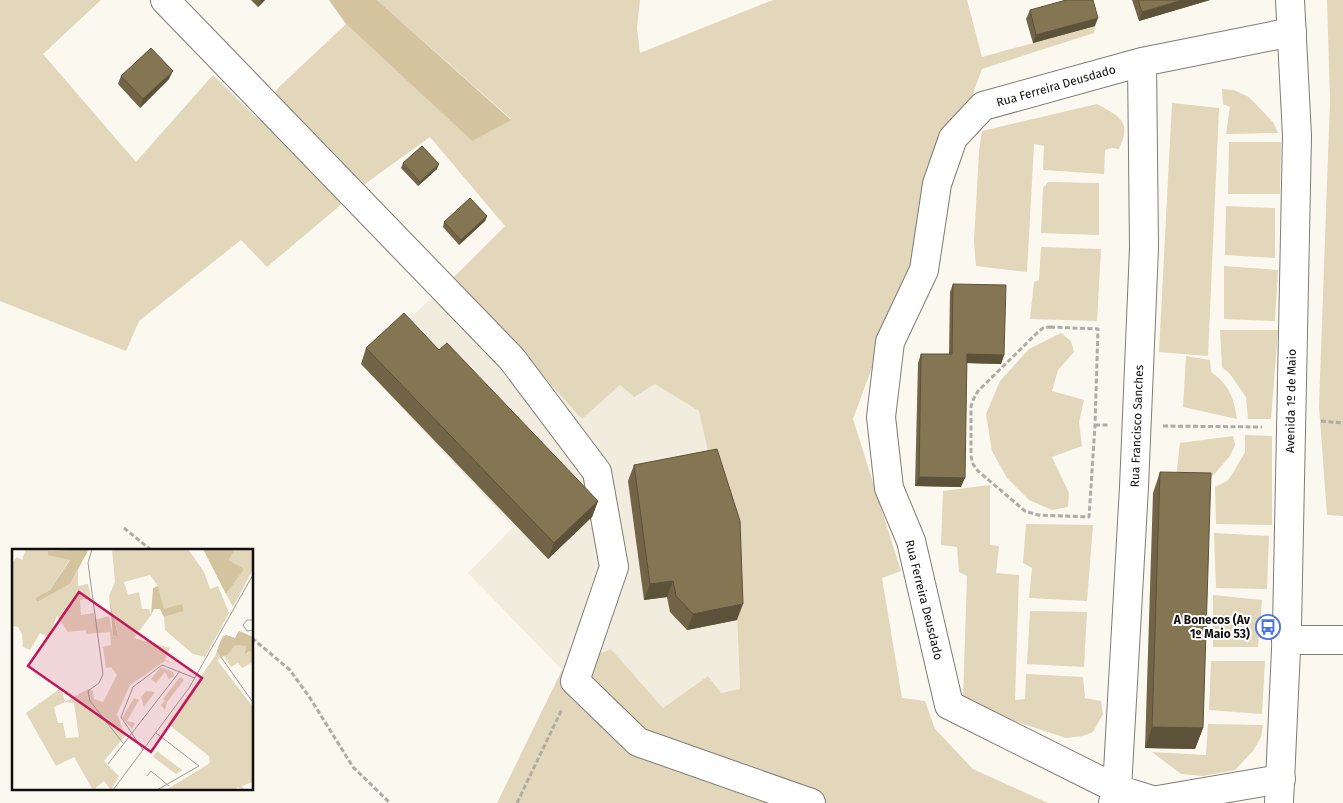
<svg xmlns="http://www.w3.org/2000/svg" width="1343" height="803" viewBox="0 0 1343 803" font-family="'Fira Sans',sans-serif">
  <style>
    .built { fill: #f2ecde }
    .green { fill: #e2d6bb }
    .forest { fill: #d3c39f }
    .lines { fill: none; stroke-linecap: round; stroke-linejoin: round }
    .minor-casing { stroke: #7f7c76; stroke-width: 30 }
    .tertiary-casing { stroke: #7f7c76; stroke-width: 30 }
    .path { stroke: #aeaca6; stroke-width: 3; stroke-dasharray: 5 2.5; stroke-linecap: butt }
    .minor { stroke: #fff; stroke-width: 28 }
    .tertiary { stroke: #fff; stroke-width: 28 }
    .wall { fill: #726547 }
    .shaded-wall { fill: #5c523a }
    .building { fill: #847553; stroke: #5c523a }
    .labels { text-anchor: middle; stroke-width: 4; stroke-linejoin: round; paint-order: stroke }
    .street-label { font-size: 12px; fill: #100f0d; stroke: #fff }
    .poi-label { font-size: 12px; font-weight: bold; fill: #100f0d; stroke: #fff; text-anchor: end }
    .inset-road { fill: none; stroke: #9d9b95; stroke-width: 1 }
    .view { fill: #c2185b; fill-opacity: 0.15; stroke: #c2185b; stroke-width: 2.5 }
    .inset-edge { fill: none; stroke: #100f0d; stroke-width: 2.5 }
  </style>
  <rect width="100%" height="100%" fill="#fbf8f0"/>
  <path class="built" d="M454,277L582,419L620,385L655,384L700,411L711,464L734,537L740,689L721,693L708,676L663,708L611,649L562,670L468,573L513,527L361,364Z"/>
  <path class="green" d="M0,0H101L43,54L136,162L213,75L259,120L277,89L346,24L471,140L511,119L377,0H640L637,28L640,53L773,0H967L982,57L1095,26L1094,33L982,69L853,419L901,571L882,578L902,698L925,701L935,729L973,769L1048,803H497L562,670L611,649L663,708L708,676L721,693L740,689L734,537L711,464L699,411L655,384L634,397L620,385L582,419L454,277L505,226L430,137L369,181L267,267L241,240L139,321L126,351L0,301Z
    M1327,0H1343V516L1327,515L1319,406L1330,101Z
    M1222,89L1234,90L1249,97L1273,122L1278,133L1226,134L1230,107L1223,104Z
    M1172,103L1219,108L1208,356L1159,352Z
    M1097,104C1120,117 1132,121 1119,149L1112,148L1105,150L1104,174L1043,170L1044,146L1034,144L1027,272L976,266L974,241L979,152L982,131Z
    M1229,142H1281L1280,194H1228Z
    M1048,182L1099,183V235L1041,233L1043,188Z
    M1226,206L1275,208V258L1225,255Z
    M1041,247L1101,249L1097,321L1030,319L1034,282L1039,280Z
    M1224,266L1278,270L1275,321L1224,319Z
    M1220,330H1278L1271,419H1248L1246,397L1230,374L1222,367Z
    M1061,333L1071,341L1074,352L1058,370L1052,391L1084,400L1079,422L1082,446L1052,457L1069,493L1068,507L1052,510L1029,500L1007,478L992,451L986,414L1000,381L1029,349Z
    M1186,356L1210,360L1211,372C1229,385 1234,397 1237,419L1183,407Z
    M1245,435L1272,436V525L1216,524L1215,487L1227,481L1233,473L1245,452Z
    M1233,436L1235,445L1230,456L1205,485L1175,487L1180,443Z
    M990,485V545L999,546L996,573L1019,575L1015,700L1025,699L1026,674L1083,677L1085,698L1101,701L1103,714L1093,732L1083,736L1066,738L975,708L963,699L967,576L959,572L957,547L941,545L943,491Z
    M1026,524L1093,525L1087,601L1029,598L1032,568L1023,563Z
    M1214,533L1269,536L1267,589L1216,588Z
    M1213,595L1262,600L1258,647H1213Z
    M1030,611L1087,612L1084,667L1027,664Z
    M1211,661H1265L1262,714L1209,710Z
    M1208,724L1263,725L1261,737L1253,751L1235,770L1203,776L1181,774L1152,752L1206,755Z"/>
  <path class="forest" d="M329,0H377L511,120L472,141L346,24Z"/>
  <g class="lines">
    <defs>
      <path id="minor" d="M165,0L512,359L597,472L614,567L575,681L638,742L811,803
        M1286,640H1343
        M1152,801L1281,779
        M1113,803L1117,789L1134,487L1144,248L1142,62
        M1162,803L1117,789L949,705L911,541L889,488L881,417L890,342L924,270L937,184L953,138L983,106L1142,62L1292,32"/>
      <path id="tertiary" d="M1279,803L1287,627L1297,136L1290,0"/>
    </defs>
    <use href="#minor" class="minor-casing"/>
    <use href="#tertiary" class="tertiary-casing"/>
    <path class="path" d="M1050,327L1098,329L1095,425L1089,517L1038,515L1025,511L978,471L973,464L971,456V406L974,398L978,391L1037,333L1043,328Z
      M1321,421L1343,423
      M1095,425H1110
      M1163,426L1262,427
      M124,528L151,550
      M252,638L290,670L310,698L353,767L390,803
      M517,803L562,709"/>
    <use href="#minor" class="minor"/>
    <use href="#tertiary" class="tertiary"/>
  </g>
  <path class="wall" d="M251,0H265L258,7Z
    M1132,0H1210L1139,21Z
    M1030,10L1095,26L1033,43L1026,19Z
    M121,76L169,79L140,108L118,84Z
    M403,163L437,169L418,186L401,168Z
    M487,216L485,221L459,245L443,227L444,222Z
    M953,284L1004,355L1001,364L967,363L961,487L915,486L918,363L921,354H949L950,292Z
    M366,348L439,350L598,501L592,517L548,559L361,364Z
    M634,465L737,620L687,630L670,612L667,597L644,600L628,481Z
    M1160,472L1203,728L1195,749L1145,748L1153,493Z"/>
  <path class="shaded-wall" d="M261,0H265L258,7Z
    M1183,0H1210L1139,21L1142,12Z
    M1098,18L1095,26L1033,43L1036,35Z
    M173,71L169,79L140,108L143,99Z
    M439,164L437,169L418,186L420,182Z
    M487,216L485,221L459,245L461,240Z
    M967,354L1004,355L1001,364L964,363Z
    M919,477L965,478L961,487L915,486Z
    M598,501L592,517L548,559L554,543Z
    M673,581L667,597L644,600L650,584Z
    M743,604L737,620L687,630L693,614Z
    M1152,727L1203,728L1195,749L1145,748Z"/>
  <path class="building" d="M1066,0H1093L1098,18L1036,35L1030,10Z
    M1138,0H1183L1142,12Z
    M151,48L173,71L143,99L121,76Z
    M422,146L439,164L420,182L403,163Z
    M470,198L487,216L461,240L444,222Z
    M953,284L1006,285L1004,355L967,354L965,478L919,477L921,354H952Z
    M404,313L439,350L447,343L598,501L554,543L366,348Z
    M717,449L740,521L743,604L693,614L676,596L673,581L650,584L634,465Z
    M1160,472L1211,473L1203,728L1152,727Z"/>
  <defs>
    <symbol id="bus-ring" viewBox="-11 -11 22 22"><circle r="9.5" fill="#fff" stroke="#4d72e6" stroke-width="1.5"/><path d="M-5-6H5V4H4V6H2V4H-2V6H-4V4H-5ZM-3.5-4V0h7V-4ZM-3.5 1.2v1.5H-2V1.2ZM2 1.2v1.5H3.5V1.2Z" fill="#4d72e6"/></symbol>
  </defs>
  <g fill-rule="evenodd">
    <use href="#bus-ring" x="1254" y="613" width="28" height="28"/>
  </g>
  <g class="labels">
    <g class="street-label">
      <text transform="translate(1056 86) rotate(-16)" y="4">Rua Ferreira Deusdado</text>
      <text transform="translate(1291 401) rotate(-89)" y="4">Avenida 1º de Maio</text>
      <text transform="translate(1137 426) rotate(-88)" y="4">Rua Francisco Sanches</text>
      <text transform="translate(924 600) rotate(76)" y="4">Rua Ferreira Deusdado</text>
    </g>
    <g class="poi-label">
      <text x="1250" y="624">A Bonecos (Av<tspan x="1250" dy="14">1º Maio 53)</tspan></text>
    </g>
  </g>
  <g transform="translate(12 549)">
    <rect width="241" height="241" fill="#fbf8f0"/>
    <path d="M14,0H41L36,2L58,10L38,41L23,49L25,53L58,35L66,21V37L76,35L79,49L68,51L69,66L82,64L83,71L97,67L101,86H106L97,47L103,33L100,0H176L192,23L198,40L206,37L217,64L193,108L181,105L153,81L152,68L172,62L170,55L152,61L146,37L138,26L112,33L116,46L127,43L130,60H137L139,66L122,89L158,99L153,111L166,116L153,112L118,136L105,165L113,187L92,212L107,227L99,241L92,232L81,241L62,208L44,217L14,164L49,139L53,153L76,140L81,142L82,150L91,153L105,126L99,118L94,119L91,98L99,96L98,83L74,85V81L56,83L45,67L36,88L28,84L18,101L11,98L10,85L6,78L0,77V14L5,8L10,11ZM53,153L62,154L67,188L54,189L51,174H46L42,158ZM223,0H241V20L221,58L214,45L231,20L217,11ZM227,82L241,88V118L239,114L230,119L226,114L219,118L212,107L205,111L241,158V233L230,237L232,241L226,238L222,241H154L198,214L197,207L156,175L203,107L211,86L223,89ZM149,118L161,123L162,127L157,130L153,123L144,134L139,130ZM168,128L172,131L155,153L153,161L149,156L153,152L151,150ZM134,142L143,143L132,158L129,148ZM122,149L127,151L115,172L123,174L120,180L110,169ZM145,202L170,221L164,225L141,208Z" fill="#e2d6bb" fill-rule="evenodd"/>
    <path d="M77,0L58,35L25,53L23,49L38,41L58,11L36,6V2ZM191,0H223L217,11L232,20L214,45ZM146,37L152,60L170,55L172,62L152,68L148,60H142L139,66L141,39ZM97,47L106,87L101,86ZM227,82L241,88V104L237,102L233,105L234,97L223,96L215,106L209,108L205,102L209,91L214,86L223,89Z" fill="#d3c39f"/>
    <path class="inset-road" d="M80,0L76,14L91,125L87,134L76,142L78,152L111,194M242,71H235L231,76L235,82L242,81M209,108L242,155M144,184L187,217L145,241M131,201L109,168L121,138L150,116L183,129M96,215L168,122M135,227L139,222L157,237M101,241L177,139L242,24"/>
    <path class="view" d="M67,43L190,129L139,203L16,117Z"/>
    <rect width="241" height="241" class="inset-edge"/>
  </g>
</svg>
